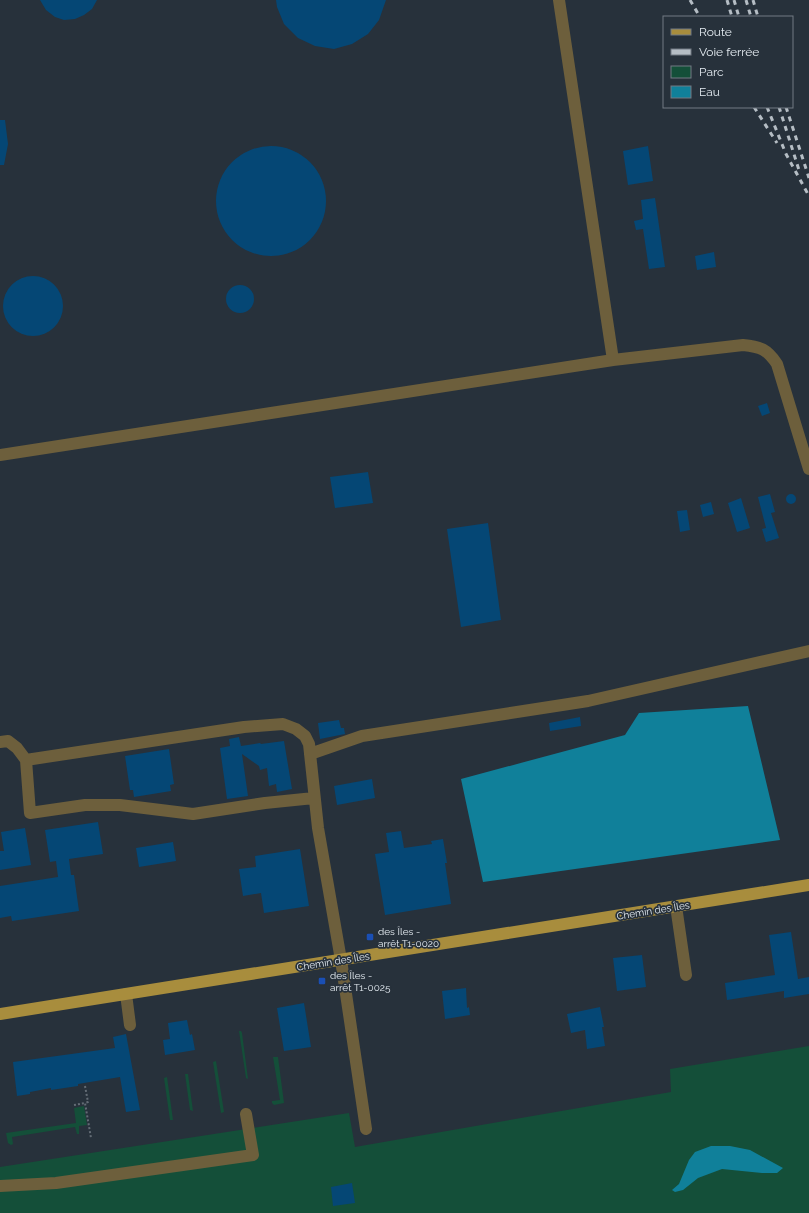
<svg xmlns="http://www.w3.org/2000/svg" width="809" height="1213" viewBox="0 0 809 1213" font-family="Raleway,sans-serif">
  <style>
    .green { fill: #144f39 }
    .water { fill: #10809a }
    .building { fill: #054775 }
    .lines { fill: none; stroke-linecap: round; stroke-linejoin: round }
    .path { stroke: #636c75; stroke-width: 2; stroke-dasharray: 2 2; stroke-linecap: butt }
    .minor { stroke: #6d5f3c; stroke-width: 12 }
    .major { stroke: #a88d3d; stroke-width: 12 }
    .rail { stroke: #b5bdc4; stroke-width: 3; stroke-dasharray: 5 5; stroke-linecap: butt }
    .transit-dot { fill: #1a4fb4; stroke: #27313b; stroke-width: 1.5 }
    .labels { text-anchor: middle; stroke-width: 3.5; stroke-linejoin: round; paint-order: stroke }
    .street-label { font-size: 10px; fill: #e4ebf1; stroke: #27313b }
    .poi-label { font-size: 10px; fill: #e4ebf1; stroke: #27313b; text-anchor: start }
  </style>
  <rect width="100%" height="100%" fill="#27313b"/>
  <path class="green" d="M239,1031H241L242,1033L248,1079L246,1078Z
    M809,1046V1213H0V1167L349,1113L355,1147L671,1092L670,1069Z
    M273,1057H278L284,1103L274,1105L272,1103V1101L280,1100Z
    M216,1061L224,1112L221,1113L213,1062Z
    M185,1074H188L193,1111L190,1110Z
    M167,1077L173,1120H170L164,1078Z
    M84,1106L87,1125L79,1126V1134H77L75,1127L12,1137L13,1144L11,1145L8,1143L6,1133L76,1123L74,1108Z"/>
  <path class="water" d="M748,706L780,840L483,882L461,779L625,735L639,713Z
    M711,1146H730L750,1150L783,1168L777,1173H762L722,1169L698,1178L683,1190L675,1192L672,1190L679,1184L689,1160L695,1152Z"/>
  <path class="building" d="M40,0H97L92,9L84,15L75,19L64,20L55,17L46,10Z
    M276,0H386L379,20L368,34L352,44L334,49L315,46L298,38L284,24L277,7Z
    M0,120H5L8,144L4,165H0Z
    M648,146L653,181L628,185L623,151Z
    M216 201a55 55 0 1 1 110 0a55 55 0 1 1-110 0Z
    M655,198L665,267L649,269L643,229L636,230L634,221L643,219L641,200Z
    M714,252L716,267L697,270L695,256Z
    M3 306a30 30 0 1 1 60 0a30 30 0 1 1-60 0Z
    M226 299a14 14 0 1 1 28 0a14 14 0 1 1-28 0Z
    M767,403L770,413L762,416L758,406Z
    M368,472L373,503L335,508L330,477Z
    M770,494L775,512L771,513L779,538L766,542L762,529L766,528L758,497Z
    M786 499a5 5 0 1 1 10 0a5 5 0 1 1-10 0Z
    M741,498L750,528L737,532L728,503Z
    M711,502L714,514L703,517L700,505Z
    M687,510L690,530L680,532L677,511Z
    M488,523L501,620L461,627L447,529Z
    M580,717L581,726L550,731L549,723Z
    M339,720L341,728H344L345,734L320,739L318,723Z
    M239,737L241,746L260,743L261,744L284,741L292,789L277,792L276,784L269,786L267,768L260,770L259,766L242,754L248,796L227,799L220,748L230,746L229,739Z
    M169,749L174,784L170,785L171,791L134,797L133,790H130L125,756Z
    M372,779L375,798L337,805L334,786Z
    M98,822L103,854L69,859L71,875H74L79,911L12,921L11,916L0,918V886L58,877L56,861L50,862L45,830Z
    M25,828L31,865L0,870V851H4L1,832Z
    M401,831L404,848L432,844L431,841L443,839L447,863H445L451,904L385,915L375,854L389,852L386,833Z
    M173,842L176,861L139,867L136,848Z
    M300,849L309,906L264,913L261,893L243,896L239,869L256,867L255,856Z
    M791,932L798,979L809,977V994L784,998V991L727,1000L725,983L775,975L769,935Z
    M642,955L646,987L617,991L613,958Z
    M466,988L467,1008L469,1007L470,1015L445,1019L442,991Z
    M304,1003L311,1047L284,1051L277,1008Z
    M600,1007L604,1027H602L605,1046L587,1049L585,1030L571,1033L567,1014Z
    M187,1020L190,1035L192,1034L195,1050L165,1055L163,1040L170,1039L168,1023Z
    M126,1034L140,1110L126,1112L120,1077L78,1084V1086L51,1090V1088L30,1092V1094L17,1096L13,1062L115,1048L113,1037Z
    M352,1183L355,1203L333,1206L331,1187Z"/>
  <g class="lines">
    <path class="path" d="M85,1086L88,1102L85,1103L91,1138
      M74,1105L85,1103"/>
    <path class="minor" d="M559,0L613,360
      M0,455L613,360L743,345C761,347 767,349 777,364L809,469
      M0,742L8,741L17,748L26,760L244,727L283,724L296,729L305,736L309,744L318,828L341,960L366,1129
      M310,754L362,736L588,701L809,651
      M26,760L30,813L85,805H120L193,814L265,803L314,798
      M676,906L686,975
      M126,994L130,1025
      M0,1186L56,1183L253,1155L246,1114"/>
    <path class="major" d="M0,1014L809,885"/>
    <path class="rail" d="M690,0L700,17
      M727,0L732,17
      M734,0L739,17
      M746,0L751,17
      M753,0L758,17
      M754,107L777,143
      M767,107L786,154L809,196
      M779,107L799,170
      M786,107L809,178"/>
  </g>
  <g class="transit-dot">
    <rect x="366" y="933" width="8" height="8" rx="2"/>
    <rect x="318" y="977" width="8" height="8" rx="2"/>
  </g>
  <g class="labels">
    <g class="street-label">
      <text transform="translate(653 910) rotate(-9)" y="4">Chemin des Îles</text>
      <text transform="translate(333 961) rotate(-9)" y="4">Chemin des Îles</text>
    </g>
    <g class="poi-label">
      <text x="378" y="935">des Îles -<tspan x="378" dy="12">arrêt T1-0020</tspan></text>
      <text x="330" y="979">des Îles -<tspan x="330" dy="12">arrêt T1-0025</tspan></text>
    </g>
  </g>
  <rect x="663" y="16" width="130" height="92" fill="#27313b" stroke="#737b84"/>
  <rect x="671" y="29" width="20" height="6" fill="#a88d3d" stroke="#737b84"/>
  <text x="699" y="36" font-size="12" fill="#e4ebf1">Route</text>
  <rect x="671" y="49" width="20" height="6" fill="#b5bdc4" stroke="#737b84"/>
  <text x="699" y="56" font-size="12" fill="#e4ebf1">Voie ferrée</text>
  <rect x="671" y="66" width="20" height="12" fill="#144f39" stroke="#737b84"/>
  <text x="699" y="76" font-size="12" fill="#e4ebf1">Parc</text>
  <rect x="671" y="86" width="20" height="12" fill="#10809a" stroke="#737b84"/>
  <text x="699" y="96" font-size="12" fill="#e4ebf1">Eau</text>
</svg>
